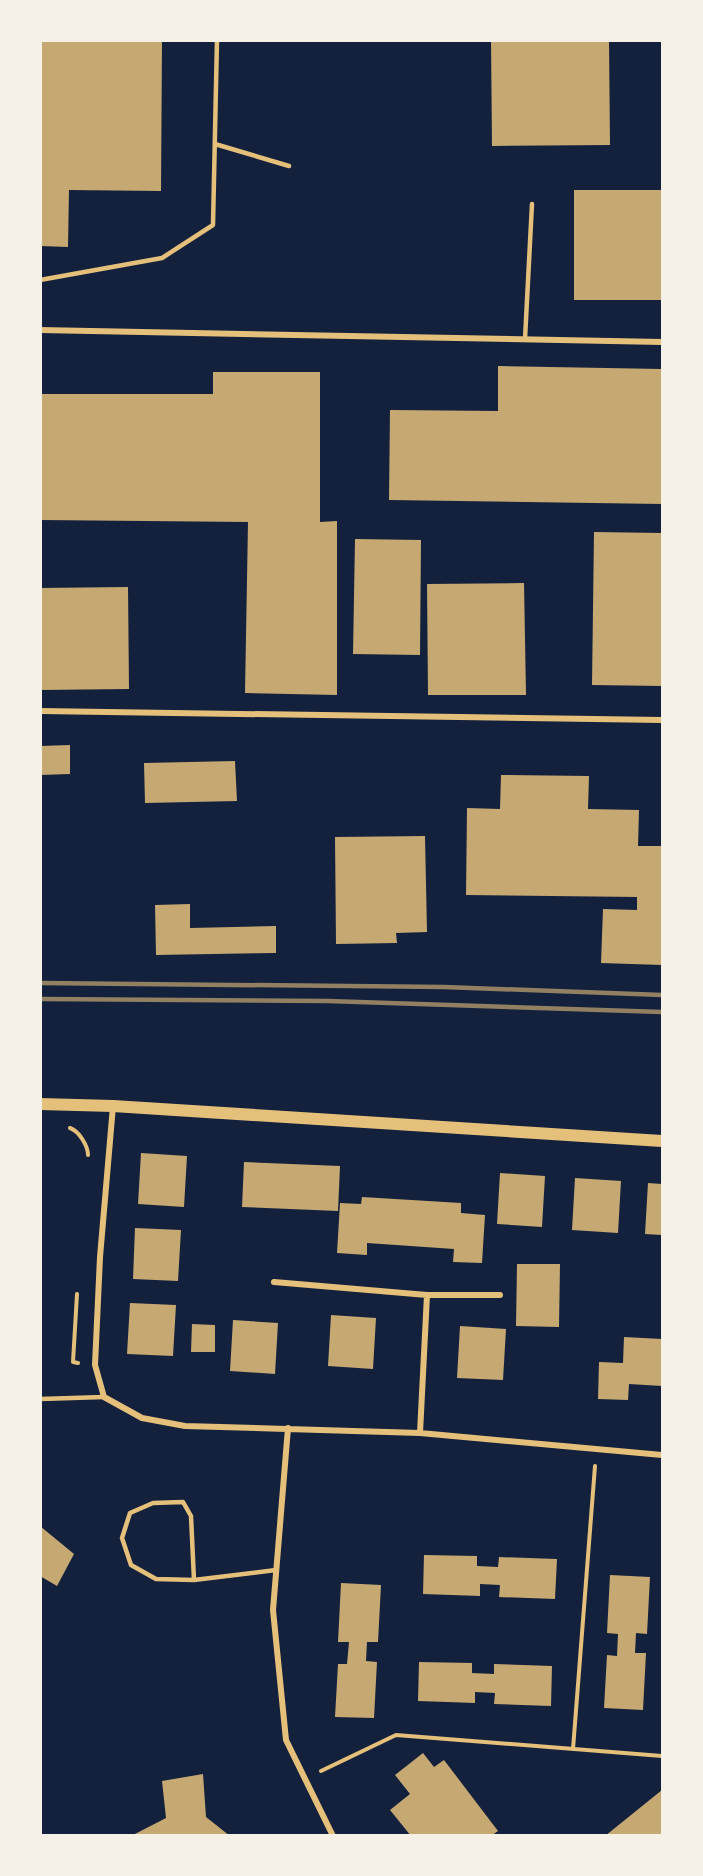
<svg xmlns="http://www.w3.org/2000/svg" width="703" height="1876" viewBox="0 0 703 1876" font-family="'PT Sans',sans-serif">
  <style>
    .building { fill: #c6a872 }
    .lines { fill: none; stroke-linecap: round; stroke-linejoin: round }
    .path { stroke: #e5c07b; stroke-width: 4 }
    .service { stroke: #e5c07b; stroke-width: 4.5 }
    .minor { stroke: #e5c07b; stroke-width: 6 }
    .secondary { stroke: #e5c07b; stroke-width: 12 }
    .rail { stroke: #918062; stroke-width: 4.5 }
  </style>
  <rect width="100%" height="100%" fill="#14213d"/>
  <path class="building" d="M40,40H162L161,191L69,190L68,247L40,246Z
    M491,40H609L610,145L492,146Z
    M574,190H662V300H574Z
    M498,366L662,369V504L389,500L390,410L498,411Z
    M213,372H320V522L337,521V695L245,693L248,522L40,520V394H213Z
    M594,532L662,533V686L592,685Z
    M355,539L421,540L420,655L353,654Z
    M524,583L526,695H428L427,584Z
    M128,587L129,689L40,690V588Z
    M70,745V774L40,775V746Z
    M235,761L237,801L145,803L144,763Z
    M501,775L589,776L588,809L639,810L638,846H662V965L601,963L603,909L637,910V897L466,895L467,808L500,809Z
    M425,836L427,932L396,933L397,943L336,944L335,837Z
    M190,904V928L276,926V953L156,955L155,905Z
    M141,1153L187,1156L184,1207L138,1204Z
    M244,1162L340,1166L338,1211L242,1207Z
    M500,1173L545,1176L542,1227L497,1224Z
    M575,1178L621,1181L618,1233L572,1230Z
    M648,1183L662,1184V1235L645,1234Z
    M362,1197L461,1203V1213L485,1215L482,1263L453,1262L454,1249L367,1243V1255L337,1253L340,1203L361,1204Z
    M135,1228L181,1230L178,1281L133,1279Z
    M517,1264H560L559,1327L516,1326Z
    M130,1303L176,1305L173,1356L127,1354Z
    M331,1315L376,1318L373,1369L328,1366Z
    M233,1320L278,1323L275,1374L230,1371Z
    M192,1324L215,1325V1352H191Z
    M460,1326L506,1329L503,1380L457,1378Z
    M624,1337L662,1339V1386L629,1384L628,1400L598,1399L599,1362L623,1363Z
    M40,1526L74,1554L57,1586L40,1576Z
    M424,1555L477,1556V1566L498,1567L499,1557L557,1559L555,1599L499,1597L500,1585L480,1584V1596L423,1594Z
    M610,1575L650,1577L647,1634L636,1633L635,1653H646L643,1710L604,1708L607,1655L617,1656L618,1634L607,1633Z
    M341,1583L381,1585L378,1642H367L366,1661L377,1662L374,1718L335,1717L338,1664H347L349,1642H338Z
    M419,1662L472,1663V1673L494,1674V1664L552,1666L551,1706L494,1704L495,1693L475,1692V1703L418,1701Z
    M423,1753L434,1767L444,1760L498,1831L491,1836H411L390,1810L410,1794L395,1775Z
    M203,1774L206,1817L230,1836H131L166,1818L162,1781Z
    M662,1790V1836H605Z"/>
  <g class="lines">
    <path class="path" d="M70,1128C79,1131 88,1146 88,1155
      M77,1294L73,1362L78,1363
      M573,1749L595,1466
      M321,1771L396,1735L662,1756"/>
    <path class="service" d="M215,144L289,166
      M40,280L162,258L213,225L217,40
      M525,339L532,204
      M40,1399L104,1397
      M194,1580L191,1516L183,1502L153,1503L130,1513L122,1538L131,1565L156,1579L194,1580L276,1570"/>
    <path class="minor" d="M40,330L662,342
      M40,711L662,720
      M113,1106L100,1257L95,1365L104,1397L142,1418L185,1426L420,1433L662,1455
      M274,1282L427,1295L420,1433
      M427,1295H500
      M288,1428L273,1610L286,1740L333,1836"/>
    <path class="secondary" d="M40,1104L113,1106L662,1141"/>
    <path class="rail" d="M40,983L444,987L662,995
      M40,999L328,1001L662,1012"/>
  </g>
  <rect width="703" height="1876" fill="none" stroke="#f6f1e7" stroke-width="84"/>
</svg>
